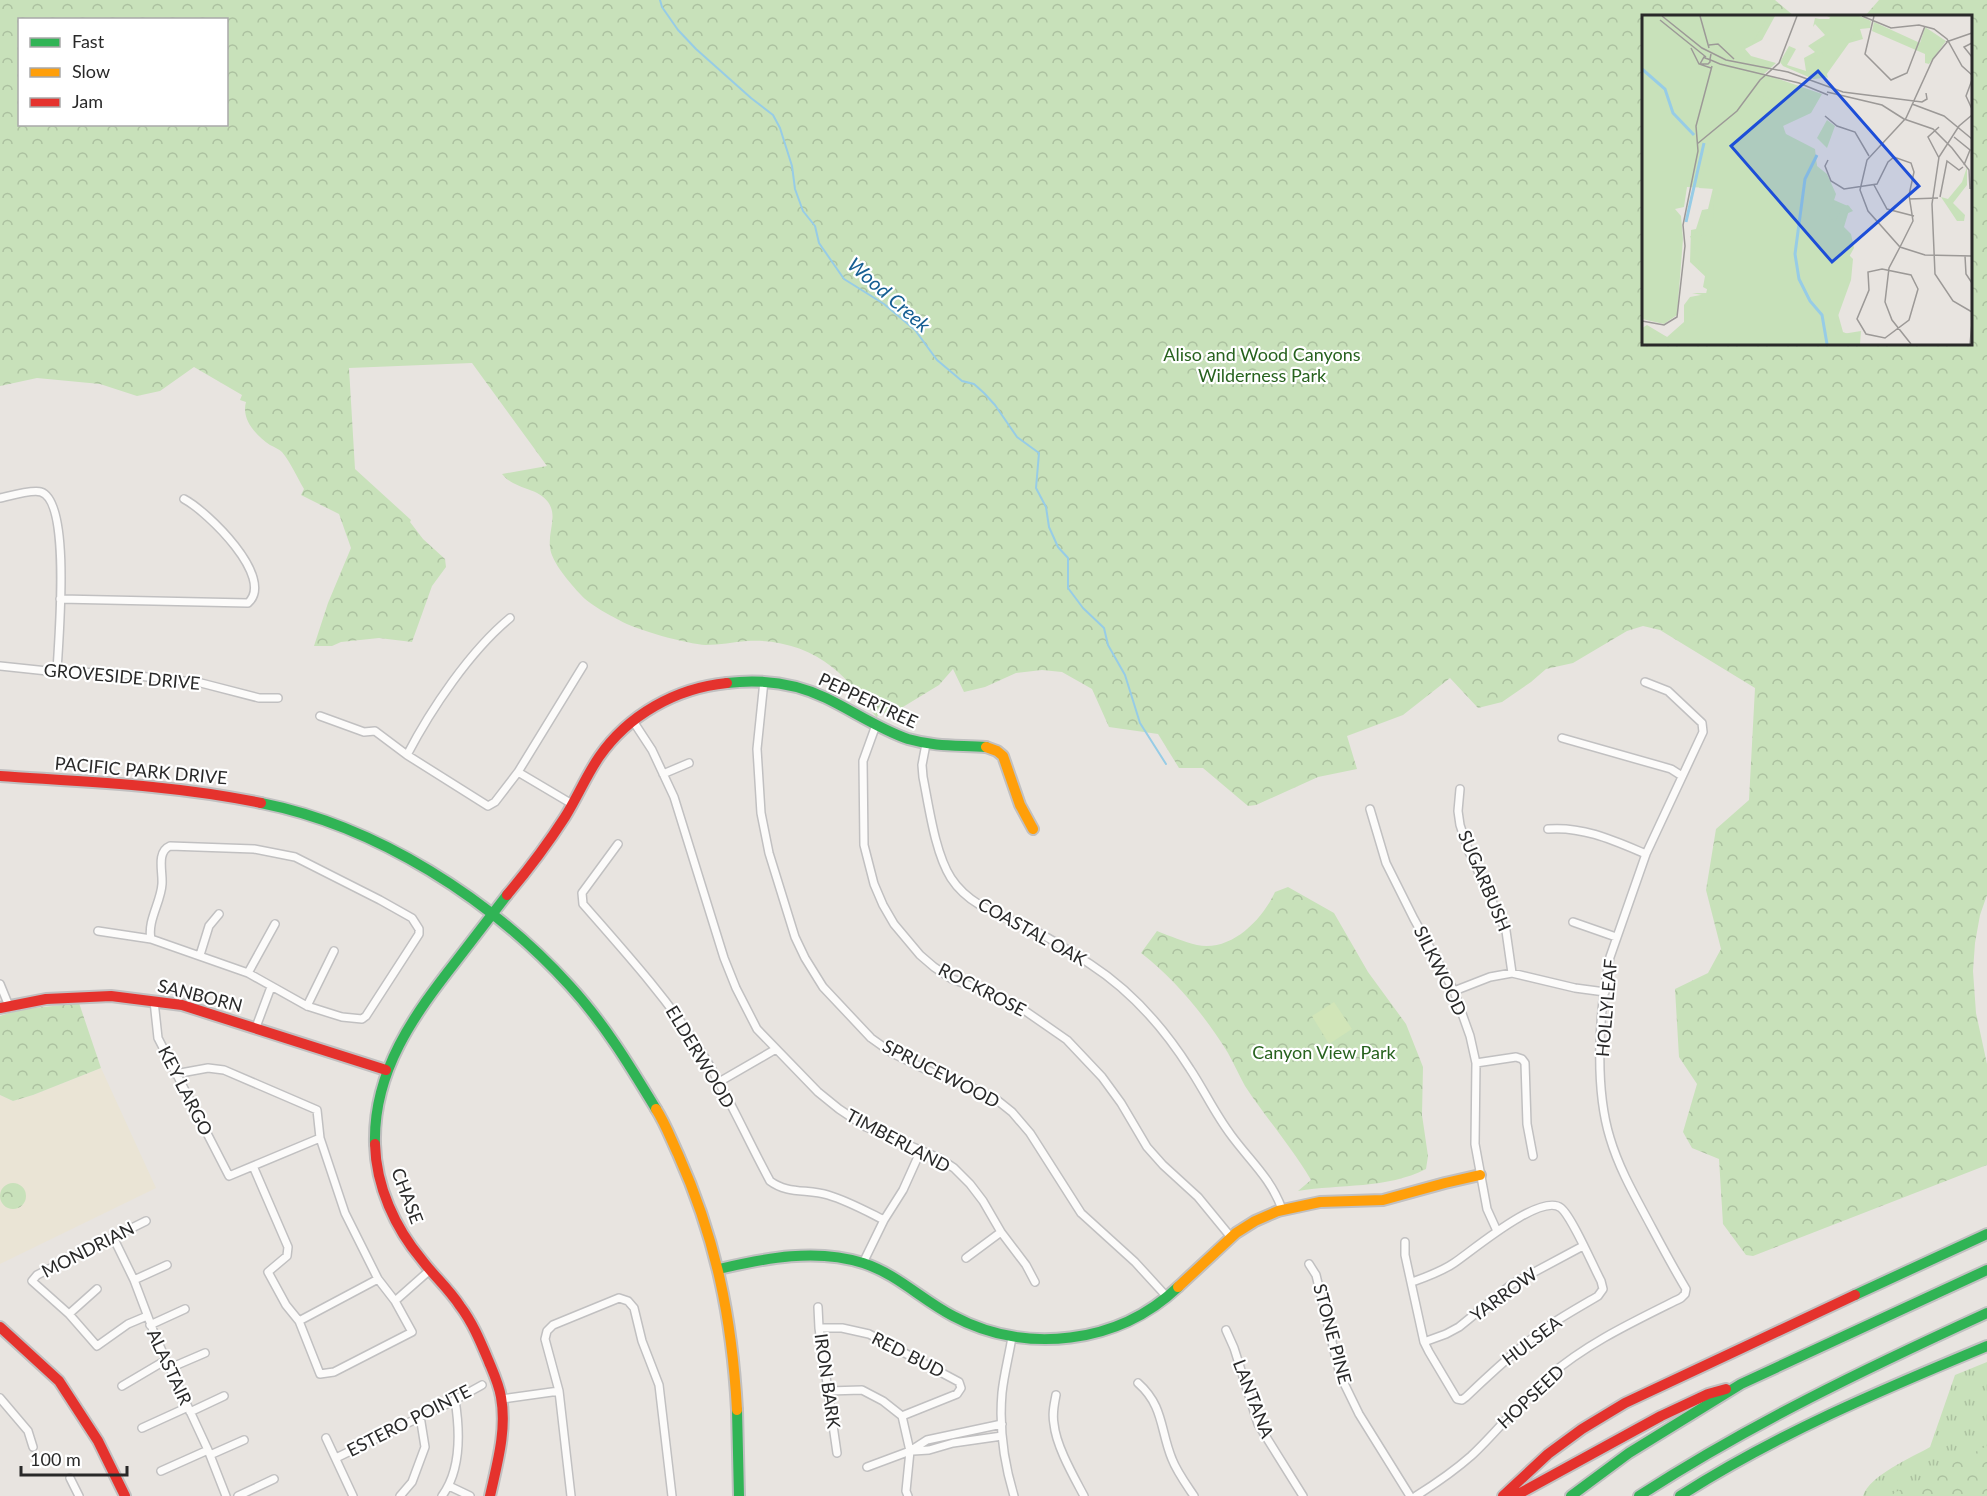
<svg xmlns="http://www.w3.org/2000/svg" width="1987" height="1496" viewBox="0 0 1987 1496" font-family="Lato,sans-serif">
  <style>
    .education { fill: #eae4d5 }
    .grass { fill: url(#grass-tufts) }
    .park { fill: url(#park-crowns); fill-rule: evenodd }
    .pitch { fill: #d1e5b8 }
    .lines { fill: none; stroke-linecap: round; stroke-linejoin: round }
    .stream { stroke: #97cce6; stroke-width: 2 }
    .street-casing { stroke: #c1c0c1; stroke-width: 10 }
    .fast-casing { stroke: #c1c0c1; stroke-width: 14 }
    .slow-casing { stroke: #c1c0c1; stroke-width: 14 }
    .jam-casing { stroke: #c1c0c1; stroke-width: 14 }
    .street { stroke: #fcfbfa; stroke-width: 7 }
    .fast { stroke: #30b455; stroke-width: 10 }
    .slow { stroke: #ff9f0a; stroke-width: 10 }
    .jam { stroke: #e5322d; stroke-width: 10 }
    .labels { text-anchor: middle; stroke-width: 4.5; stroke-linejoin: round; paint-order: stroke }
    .park-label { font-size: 18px; fill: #27621e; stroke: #fff }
    .street-label { font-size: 18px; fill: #292929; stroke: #fff }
    .water-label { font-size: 20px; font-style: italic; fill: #155e92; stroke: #fff }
    .inset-river { fill: none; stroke: #97cce6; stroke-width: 3 }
    .inset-road { fill: none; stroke: #9c9997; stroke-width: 1.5 }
    .view { fill: #1d4ed8; fill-opacity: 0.15; stroke: #1d4ed8; stroke-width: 3 }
    .inset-edge { fill: none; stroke: #292929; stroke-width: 3 }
  </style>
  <defs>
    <pattern id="grass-tufts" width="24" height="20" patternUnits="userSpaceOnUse" patternTransform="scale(1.5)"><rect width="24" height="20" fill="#c8e1ba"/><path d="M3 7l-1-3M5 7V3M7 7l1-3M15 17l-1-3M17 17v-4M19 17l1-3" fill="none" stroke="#acc1a0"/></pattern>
    <pattern id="park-crowns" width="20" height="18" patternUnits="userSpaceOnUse" patternTransform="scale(1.5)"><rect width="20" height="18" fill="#c8e1ba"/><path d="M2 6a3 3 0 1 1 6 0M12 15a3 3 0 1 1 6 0" fill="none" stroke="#acc1a0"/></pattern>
  </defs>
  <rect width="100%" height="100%" fill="#e8e4e0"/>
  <path class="education" d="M101,1068L156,1188L0,1264V1095L13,1101L33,1095Z"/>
  <path class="grass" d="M1987,1362V1496H1863C1870,1475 1911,1458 1930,1447L1955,1375Z"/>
  <path class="park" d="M0,0H1775L1794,16H1644V344H1970V16H1865L1879,0H1987V895L1980,915L1975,943L1973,971L1976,1013L1987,1064V1165L1753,1256L1746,1255L1723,1224L1719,1159L1692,1148L1683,1132L1697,1084L1679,1057L1675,989L1708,973L1721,949L1706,890L1716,829L1749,800L1755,688L1660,630L1643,626L1627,631L1573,663L1546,669L1531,682L1502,702L1478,708L1450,678L1403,715L1347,736L1357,769L1318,777L1256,805L1248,806L1203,768H1179L1158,734L1109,727L1092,689L1062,672L1042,670L1016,673L985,687L964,692L953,669L939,685L898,710L878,714L877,718C863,700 850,681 832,667C809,648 777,639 747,641C733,642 720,645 706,645C687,644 636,630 619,620C609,615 589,604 581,595C571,584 551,562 550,547C548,531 558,516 548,502C537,487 515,490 502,474L547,466L472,363L349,368L355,469L411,520L410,522L423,539L445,559L446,567L432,586L412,642L379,638L341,642L332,646H314L328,603L351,548L339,514L301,495L304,489C297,477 291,463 282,452C279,449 274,447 270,445C256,435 241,420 246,402L240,400L242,395L194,367L160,391L137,396L100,384L37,378L0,386ZM20,20H226V124H20Z
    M1288,887L1334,913L1368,972L1406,1024L1423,1067L1422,1115L1428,1156L1426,1169C1387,1189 1340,1184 1298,1191L1311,1180C1291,1146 1266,1118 1245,1086C1239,1075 1234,1064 1228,1053C1205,1016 1176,980 1141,953L1157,931C1170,936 1184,942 1197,945C1231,952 1262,920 1275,892Z
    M79,1003L101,1068L33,1095L13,1101L0,1095V1016L18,1010Z
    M0 1196a13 13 0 1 1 26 0a13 13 0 1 1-26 0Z
    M1987,1446V1496H1888Z"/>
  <path class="pitch" d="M1334,1002L1352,1029L1329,1044L1312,1016Z"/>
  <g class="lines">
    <path class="stream" d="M660,0L662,7L678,30L696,49L751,98L773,115L780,128L792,166L795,189L803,211L815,226L819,243L844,279L884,304L915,330L937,360L962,381L974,384L984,393L995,405L1017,437L1039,453L1036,488L1046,507L1049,527L1058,547L1068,558V588L1083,608L1104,628L1108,645L1125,675L1140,723L1166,764"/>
    <defs>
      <path id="street" d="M0,498C9,496 33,489 41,492C72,502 58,644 57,672
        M60,599L248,603C276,578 207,511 184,499
        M0,666L57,672L112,673L201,683L259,698H278
        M764,681L757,749L761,813L769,853L795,937L805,958L823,987L871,1038L892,1053L929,1071L975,1089L997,1100L1012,1112L1030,1133L1081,1213L1135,1262L1167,1297
        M320,716L364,732L375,731L407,755L488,806L495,802L518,772L583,666
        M633,721L652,750L674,797L724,958L736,988L757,1029L818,1092L839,1109L866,1127L939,1158L954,1168L970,1184L983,1201L1001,1232L1026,1265L1035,1282
        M876,725L863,761L864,845L874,884L883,905L894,924L920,955L934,967L952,979L995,995L1021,1008L1067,1040L1102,1077L1121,1103L1147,1147L1163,1165L1198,1197L1230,1236
        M1562,738L1671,769L1682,776
        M926,744L922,765L923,777C929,807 935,853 951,878C971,909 1008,917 1039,933C1056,942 1073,953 1090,964C1130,990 1164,1028 1190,1069C1204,1090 1215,1114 1231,1135C1250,1161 1270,1177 1282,1209
        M407,755C431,709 470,651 510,618
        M518,772L572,804
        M663,774L689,763
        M1460,789L1458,811L1460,825L1469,852L1506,931L1512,973
        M1370,809L1386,863L1414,919L1454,991L1470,1036L1476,1063L1475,1144L1487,1209L1497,1231
        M1548,829C1583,826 1615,841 1646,854
        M618,844L582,893L583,904C624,951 665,996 699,1048C726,1090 746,1137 770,1181C787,1194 808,1189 828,1195C848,1201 866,1211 884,1220
        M170,846L254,849L295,857L380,900L412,918L419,929V934L366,1016L362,1019L342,1017L307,1006L248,973L151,939C147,921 161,902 162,884C163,872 156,852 170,846Z
        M1573,922L1616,937
        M98,931L151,939
        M200,955L209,926L219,914
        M248,973L275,924
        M0,984L9,1006
        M1454,991L1490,977L1512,973L1575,988L1605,992
        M154,1001L158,1038L229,1176L320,1138
        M307,1006L334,951
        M256,1027L271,987
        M1476,1063L1516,1057L1522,1059L1525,1063L1527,1124L1533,1156
        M175,1074L208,1068L224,1070L317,1110L320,1138L345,1213L378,1279L395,1301L412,1332L334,1372L320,1374L299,1321L286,1305L268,1272L287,1256L288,1247L253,1166
        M719,1082L776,1049
        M146,1221L37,1275L32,1281L69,1314L97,1346L128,1324L147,1316
        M113,1237L134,1280L156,1338L208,1450L226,1496
        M1405,1242V1255L1424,1342L1429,1352L1457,1399L1462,1400L1466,1397C1492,1372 1518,1348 1547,1327C1563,1316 1581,1306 1598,1296L1603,1289L1601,1281C1593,1266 1572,1217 1561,1208C1541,1192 1472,1251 1454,1263C1441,1272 1426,1277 1412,1282
        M966,1258L1001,1232
        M863,1263L884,1220L903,1190L921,1150
        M1309,1264L1316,1275L1340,1375L1359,1414L1410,1496
        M134,1280L167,1265
        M395,1301L430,1270
        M818,1307L819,1328L837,1453
        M69,1314L97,1289
        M299,1321L378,1279
        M150,1325L185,1309
        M819,1328H842L869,1334L959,1382L961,1388L957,1394L902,1416
        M1226,1330L1234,1348L1258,1424L1303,1496
        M1012,1337C1009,1356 1004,1374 1002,1393C999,1427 1004,1463 1014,1496
        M1424,1342L1446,1334L1459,1327L1512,1284L1583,1246
        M170,1368L205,1353
        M1138,1383C1164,1406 1160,1430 1172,1459C1177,1472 1186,1484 1194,1496
        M122,1386L166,1360
        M828,1391L862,1390L883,1401L902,1416L910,1451L906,1491L908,1496
        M1056,1395C1054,1405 1052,1414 1054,1424C1056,1446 1074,1477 1084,1496
        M0,1398L28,1431L33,1447
        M502,1399L559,1391
        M190,1412L224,1396
        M142,1428L188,1407
        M326,1438L353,1496
        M913,1451L929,1450L953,1443L1002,1436
        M210,1455L244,1440
        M336,1458L455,1400L482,1385
        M867,1467L910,1451L927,1440L1002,1424
        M161,1471L208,1450
        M70,1478L79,1496
        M449,1486L470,1496
        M238,1496L274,1479
        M400,1496L412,1482L425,1447L420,1416
        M442,1496C462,1469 460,1431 455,1400
        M571,1496L559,1391L545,1339L547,1331L553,1325L619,1298L628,1301L634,1308L642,1341L659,1385L672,1496
        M1416,1496C1435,1484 1454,1471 1471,1456C1498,1431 1520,1401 1548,1377C1587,1343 1635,1321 1681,1298L1685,1294L1686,1289C1671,1264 1658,1239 1644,1213C1631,1189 1618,1165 1610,1138C1594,1086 1599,1010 1610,957L1646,854L1703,732L1702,723L1668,691L1645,682"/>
      <path id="fast" d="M727,683C760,679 795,683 826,698C853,711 879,729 908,739C936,747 958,745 986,747
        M261,803C377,826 491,899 570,986C604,1023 630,1066 656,1109
        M375,1144C373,1071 414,1015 457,960C473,939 490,917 507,895
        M719,1269C766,1258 816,1248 863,1263C897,1274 922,1300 953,1316C1026,1355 1118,1344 1178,1287
        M1855,1295L1987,1234
        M737,1410L739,1496
        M1571,1496L1629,1453L1741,1384L1987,1270
        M1639,1496C1750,1424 1867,1368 1987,1313
        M1680,1496C1777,1434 1881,1390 1987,1346"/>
      <path id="slow" d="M986,747L997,751L1003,756L1020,805L1033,829
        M656,1109C665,1123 671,1139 678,1154C716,1239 732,1318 737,1410
        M1178,1287L1236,1233L1255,1221L1278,1211L1320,1202L1383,1200L1445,1183L1480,1175"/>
      <path id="jam" d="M0,776C88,782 175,785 261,803
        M507,895C528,870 547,845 565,817C577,798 586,776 599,757C628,715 676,688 727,683
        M0,1008L46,999L111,996L182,1005L386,1070
        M375,1144C376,1186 395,1228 422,1260C434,1276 449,1289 460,1306C473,1323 481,1343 489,1362C494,1374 499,1385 501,1397C507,1430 497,1464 490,1496
        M0,1327L59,1381L98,1441L125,1496
        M1503,1496L1548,1454L1582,1429L1625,1403L1855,1295
        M1515,1496L1661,1416L1708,1394L1726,1389"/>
    </defs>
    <use href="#street" class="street-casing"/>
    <use href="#fast" class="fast-casing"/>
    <use href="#slow" class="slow-casing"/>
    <use href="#jam" class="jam-casing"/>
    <use href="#street" class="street"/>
    <use href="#fast" class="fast"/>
    <use href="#slow" class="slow"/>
    <use href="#jam" class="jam"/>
  </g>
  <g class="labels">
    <g class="park-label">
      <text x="1262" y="361">Aliso and Wood Canyons<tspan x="1262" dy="21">Wilderness Park</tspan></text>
      <text x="1324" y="1059">Canyon View Park</text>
    </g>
    <g class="street-label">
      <text transform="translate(122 677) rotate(5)" y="6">GROVESIDE DRIVE</text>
      <text transform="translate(868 701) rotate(25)" y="6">PEPPERTREE</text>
      <text transform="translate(141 771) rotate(5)" y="6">PACIFIC PARK DRIVE</text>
      <text transform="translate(1484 881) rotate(67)" y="6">SUGARBUSH</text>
      <text transform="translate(1032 932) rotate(29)" y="6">COASTAL OAK</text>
      <text transform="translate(1440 971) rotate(64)" y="6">SILKWOOD</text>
      <text transform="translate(982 990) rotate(27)" y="6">ROCKROSE</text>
      <text transform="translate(200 996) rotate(14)" y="6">SANBORN</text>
      <text transform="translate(1607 1008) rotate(-85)" y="6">HOLLYLEAF</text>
      <text transform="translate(700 1057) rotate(59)" y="6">ELDERWOOD</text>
      <text transform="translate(941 1074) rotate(27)" y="6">SPRUCEWOOD</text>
      <text transform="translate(185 1091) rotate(63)" y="6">KEY LARGO</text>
      <text transform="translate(898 1141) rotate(28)" y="6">TIMBERLAND</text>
      <text transform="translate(407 1196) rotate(69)" y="6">CHASE</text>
      <text transform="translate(88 1250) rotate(-27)" y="6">MONDRIAN</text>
      <text transform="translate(1504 1295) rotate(-36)" y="6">YARROW</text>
      <text transform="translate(1332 1334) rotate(75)" y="6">STONE PINE</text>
      <text transform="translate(1532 1341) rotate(-37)" y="6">HULSEA</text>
      <text transform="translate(908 1355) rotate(27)" y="6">RED BUD</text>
      <text transform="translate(169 1367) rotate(65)" y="6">ALASTAIR</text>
      <text transform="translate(827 1381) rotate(82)" y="6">IRON BARK</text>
      <text transform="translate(1531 1397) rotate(-43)" y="6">HOPSEED</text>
      <text transform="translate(1253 1399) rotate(69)" y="6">LANTANA</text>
      <text transform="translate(409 1421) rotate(-27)" y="6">ESTERO POINTE</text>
    </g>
    <g class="water-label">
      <text transform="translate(889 295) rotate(41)" y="7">Wood Creek</text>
    </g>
  </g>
  <g transform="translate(1642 15)">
    <rect width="330" height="330" fill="#e8e4e0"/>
    <path d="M0,1H133L120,25L103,34L109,41L134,48L122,59L180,79L169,98L141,111L145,122L171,134L175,152L185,165L192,185L208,192L202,212L209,219L212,233L207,242L196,299L201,317L206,319L183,329H0V313L5,310L25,322L42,307V290L48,282L64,279L67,265L48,247L49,215L54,214L60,195L66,194L71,173L45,172L42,192L33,194L39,201L41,224L35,300L22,309L0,304ZM189,1H217L229,6L228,13L218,14L221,24L207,28L182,63L171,64L141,51L138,47L147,31L154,34L145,50L164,56L162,43L173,37L166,31L183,20L173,9L171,12L173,3L186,6Z" fill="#c8e1ba"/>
    <path d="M60,1H126L110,29L87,38L83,26L65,22ZM185,1L220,2L214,18L184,56L186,63L169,56L163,45L182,39L168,30L176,29L187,20L174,8L175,4H191ZM232,7L278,28L283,12L304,26L287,49L283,48V39L230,16ZM155,72L174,85L162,99L141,110L142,118L173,134L175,151L185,159L194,179L187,201L193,208L200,192L206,190L211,196L204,199L200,213L212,228L207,240L211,244L209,265L192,312L194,320L219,316L218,329H11L15,318L30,324L31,318L42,312L47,299L57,300L60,280L50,278H72L61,272L64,256L56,254L58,247L48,221L65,220V207L71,206L72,174L57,173L58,166H50L51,161H59L61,152H100V138H57L56,129L118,80L138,87ZM185,105L193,111L185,133L175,123ZM325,152V170L311,188L323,200L322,206H315L299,182L306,184L320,167Z" fill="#c8e1ba"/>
    <path class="inset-river" d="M0,54L23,74L31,98L52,120M175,140L163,164L153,239L157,264L168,286L180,300L185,329M44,207L62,128"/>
    <path class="inset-road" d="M20,1L60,33L84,45L146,57L201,77L280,87L285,84L284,78M58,1L67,33M220,1L249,13L277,10L292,14L305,24L320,51L330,60M232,1L223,39L249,65L265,58L283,11M18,5L64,42M306,26L291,44L264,103L225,145L218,175L226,196L258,232L283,240L330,241M304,27L330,18M330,28L322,32L330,42M67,30L76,29L92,44M49,33L57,49L69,53M69,39L68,44V47L66,49H58L62,42L63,43L66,44L71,46L78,49L86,51L157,68L186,80M330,65L324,81L330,94M185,77L240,90L262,104M270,89L302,101L330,124M330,100L317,111L297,142L290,189L293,259L311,286L330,297M183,101L195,111L213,117L227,141M262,104L291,114L310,133L327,155L328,174M312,122L328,135L322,150M55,129L95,96L118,65L137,48L155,1M297,143L286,122L297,112M186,145L183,151L189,166L202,174L235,169L246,147L252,142L269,148L272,157L267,180L271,206L258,232M232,170L245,194L272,201M298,182L305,146L317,155L321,152M267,184L296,183M258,232L247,253L243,287L250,305L269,329M323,241L324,259L330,268M240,254L269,260L276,274L267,305L243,323L224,319L215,304L227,275L226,257ZM0,306L22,310L35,302L43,231L41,210L56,136L54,111L70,51M328,329L330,308"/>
    <path class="view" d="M176,56L277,171L190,247L89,131Z"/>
    <rect width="330" height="330" class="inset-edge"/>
  </g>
  <rect x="18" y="18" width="210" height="108" fill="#ffffff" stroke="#a9a9a9" stroke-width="1.5"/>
  <rect x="30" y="38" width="30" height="9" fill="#30b455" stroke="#a9a9a9" stroke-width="1.5"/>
  <text x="72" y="48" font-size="18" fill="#292929">Fast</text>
  <rect x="30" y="68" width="30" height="9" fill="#ff9f0a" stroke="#a9a9a9" stroke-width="1.5"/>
  <text x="72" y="78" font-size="18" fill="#292929">Slow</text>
  <rect x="30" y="98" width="30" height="9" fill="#e5322d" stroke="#a9a9a9" stroke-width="1.5"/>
  <text x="72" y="108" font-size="18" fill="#292929">Jam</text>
  <path d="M21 1466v9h106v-9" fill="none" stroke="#292929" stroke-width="3"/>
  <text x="30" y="1466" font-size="18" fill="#292929" stroke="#ffffff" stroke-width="4.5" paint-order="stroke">100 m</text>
</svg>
